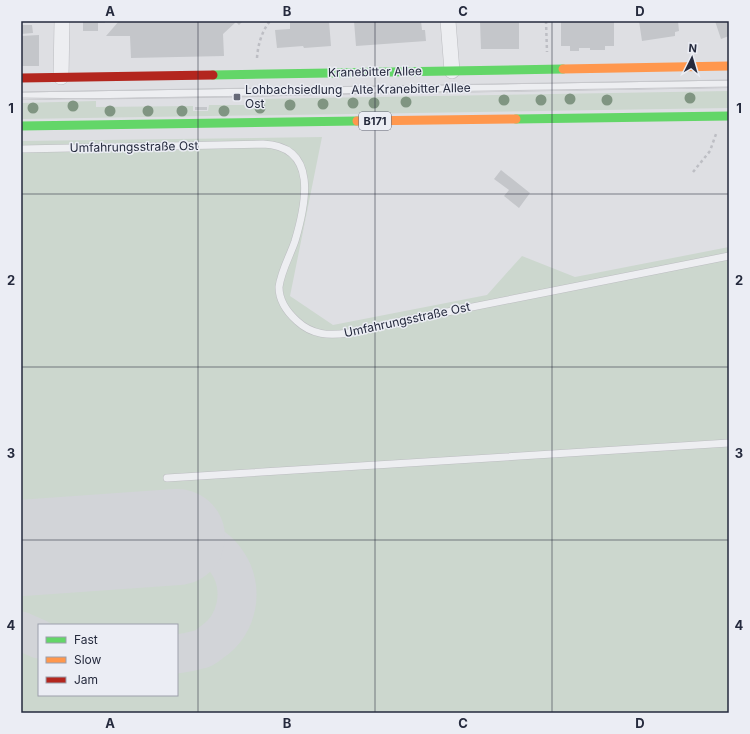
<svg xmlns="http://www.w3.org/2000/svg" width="750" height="734" viewBox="0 0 750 734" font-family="Inter,sans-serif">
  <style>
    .green { fill: #ccd7ce; fill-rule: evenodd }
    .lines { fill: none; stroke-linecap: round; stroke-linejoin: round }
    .taxiway { stroke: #d2d4d8; stroke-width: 39 }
    .runway { stroke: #d2d4d8; stroke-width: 96 }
    .building { fill: #c4c6ca }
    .lane-casing { stroke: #bcbdc1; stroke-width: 8 }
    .street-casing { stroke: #bcbdc1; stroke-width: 16 }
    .path { stroke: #bdbec4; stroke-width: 2.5; stroke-dasharray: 3 3; stroke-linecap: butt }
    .lane { stroke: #edeef1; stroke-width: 7 }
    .street { stroke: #edeef1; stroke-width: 15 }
    .fast { stroke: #63d668; stroke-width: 9 }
    .slow { stroke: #ff974d; stroke-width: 9 }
    .jam { stroke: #b3261e; stroke-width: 9 }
    .tram { stroke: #c7c8cc; stroke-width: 1 }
    .tree { fill: #809582 }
    .grid { fill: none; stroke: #252a3d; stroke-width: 1; stroke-opacity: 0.55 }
    .poi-dot { fill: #666977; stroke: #ebedf4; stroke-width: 1.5 }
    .labels { text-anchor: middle; stroke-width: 3; stroke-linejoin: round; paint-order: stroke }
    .shield { fill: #ebedf4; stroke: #606474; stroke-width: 1 }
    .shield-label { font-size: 11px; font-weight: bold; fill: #252a3d }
    .street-label { font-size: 12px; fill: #252a3d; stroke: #ebedf4 }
    .poi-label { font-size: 12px; fill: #252a3d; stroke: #ebedf4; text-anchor: start }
    .neatline { fill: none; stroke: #252a3d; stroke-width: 1.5 }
    .grid-label { font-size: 13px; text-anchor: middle; font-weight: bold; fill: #252a3d }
  </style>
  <rect width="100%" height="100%" fill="#dedfe3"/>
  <path class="green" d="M729,91V108L21,119V103L96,101V107L193,106V111H208L209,105H256V99Z
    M322,137L290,296L333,325L487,295L522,256L575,277L729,247V713H21V141ZM39,625H177V695H39Z"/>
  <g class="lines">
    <path class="taxiway" d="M21,631L39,639
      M177,654C185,653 194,651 201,649C205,648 208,645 212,642C238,625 245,588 227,562C219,550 209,543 195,539C189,538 183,536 177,537"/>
    <path class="runway" d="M21,548L177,537"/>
  </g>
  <path class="building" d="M83,21H105V23H98V31H83Z
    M119,21H243L239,25L236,22L223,34L224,56L131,58L130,36H106Z
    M290,21H329L331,46L304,48L303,46L277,48L275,30L290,29Z
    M354,21H421L422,30H425L426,41L356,46Z
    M480,21H519V49H481Z
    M561,21H614V46H605V50H590V48H579V51H570V46H561Z
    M639,21H678L679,31L675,32V36L642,41Z
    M715,21H729V36L721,39Z
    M21,25H32L33,33L21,34Z
    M39,35V66H21V36Z
    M195,107H207V110H195Z
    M501,170L530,193L519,208L504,196L509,190L494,179Z"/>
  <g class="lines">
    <defs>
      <path id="lane" d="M21,96L729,84
        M21,149L263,144C319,146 306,204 295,241C290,256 281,271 279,287C279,301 287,312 297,321C312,335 329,336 348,333L412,319L729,256
        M167,478L729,443"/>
      <path id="street" d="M448,21L452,71
        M61,77L62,21"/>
    </defs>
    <use href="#lane" class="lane-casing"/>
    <use href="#street" class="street-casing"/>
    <path class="path" d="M546,21L547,52
      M257,58C258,44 262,31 270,21
      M693,172L710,151L716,134"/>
    <use href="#lane" class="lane"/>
    <use href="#street" class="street"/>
    <path class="fast" d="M213,75L563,69
      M516,119L729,116
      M21,126L357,121"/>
    <path class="slow" d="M563,69L729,66
      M357,121L516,119"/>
    <path class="jam" d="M21,78L213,75"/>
    <path class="tram" d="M21,92L729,80
      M21,98L96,99L237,97L365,93L729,87"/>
  </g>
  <g class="tree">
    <circle cx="690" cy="98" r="5.5"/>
    <circle cx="570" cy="99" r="5.5"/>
    <circle cx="504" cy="100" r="5.5"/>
    <circle cx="541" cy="100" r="5.5"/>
    <circle cx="607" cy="100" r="5.5"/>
    <circle cx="406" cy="102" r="5.5"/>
    <circle cx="353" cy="103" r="5.5"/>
    <circle cx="374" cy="103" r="5.5"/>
    <circle cx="323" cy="104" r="5.5"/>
    <circle cx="290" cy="105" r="5.5"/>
    <circle cx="73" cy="106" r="5.5"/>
    <circle cx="33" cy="108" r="5.5"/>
    <circle cx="260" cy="108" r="5.5"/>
    <circle cx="110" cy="111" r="5.5"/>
    <circle cx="148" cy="111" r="5.5"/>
    <circle cx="182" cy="111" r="5.5"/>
    <circle cx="224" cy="111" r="5.5"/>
  </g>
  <path class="grid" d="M198,21V713M375,21V713M552,21V713M21,194H729M21,367H729M21,540H729"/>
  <rect class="poi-dot" x="233" y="93" width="8" height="8" rx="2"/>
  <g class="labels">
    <rect class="shield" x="359" y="112" width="32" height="18" rx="3"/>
    <g class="shield-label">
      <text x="375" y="125">B171</text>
    </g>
    <g class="street-label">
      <text transform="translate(375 72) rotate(-1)" y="4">Kranebitter Allee</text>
      <text transform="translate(411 89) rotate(-1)" y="4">Alte Kranebitter Allee</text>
      <text transform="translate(134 147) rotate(-1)" y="4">Umfahrungsstraße Ost</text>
      <text transform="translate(407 320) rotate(-12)" y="4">Umfahrungsstraße Ost</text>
    </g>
    <g class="poi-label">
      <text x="245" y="94">Lohbachsiedlung<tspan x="245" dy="14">Ost</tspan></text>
    </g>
  </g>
  <rect width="750" height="734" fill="none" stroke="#ebedf4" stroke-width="44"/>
  <rect x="38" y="624" width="140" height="72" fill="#ebedf4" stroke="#9c9fab"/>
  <rect x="46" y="637" width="20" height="6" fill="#63d668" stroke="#9c9fab"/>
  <text x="74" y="644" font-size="12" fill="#252a3d">Fast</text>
  <rect x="46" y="657" width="20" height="6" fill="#ff974d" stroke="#9c9fab"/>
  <text x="74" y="664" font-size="12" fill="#252a3d">Slow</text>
  <rect x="46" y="677" width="20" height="6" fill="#b3261e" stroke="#9c9fab"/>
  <text x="74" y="684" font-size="12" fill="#252a3d">Jam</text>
  <g transform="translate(692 58) rotate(5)" stroke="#ebedf4" stroke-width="3" paint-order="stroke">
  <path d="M0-3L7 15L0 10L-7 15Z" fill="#252a3d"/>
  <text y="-6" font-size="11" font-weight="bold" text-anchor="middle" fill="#252a3d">N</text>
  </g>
  <rect x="22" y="22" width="706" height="690" class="neatline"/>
  <g class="grid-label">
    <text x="110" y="16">A</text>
    <text x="287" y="16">B</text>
    <text x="463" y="16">C</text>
    <text x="640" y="16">D</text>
    <text x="11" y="113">1</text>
    <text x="739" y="113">1</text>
    <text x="11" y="285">2</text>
    <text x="739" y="285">2</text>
    <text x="11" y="458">3</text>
    <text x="739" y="458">3</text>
    <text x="11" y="630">4</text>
    <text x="739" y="630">4</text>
    <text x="110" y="728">A</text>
    <text x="287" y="728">B</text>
    <text x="463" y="728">C</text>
    <text x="640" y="728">D</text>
  </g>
</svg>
